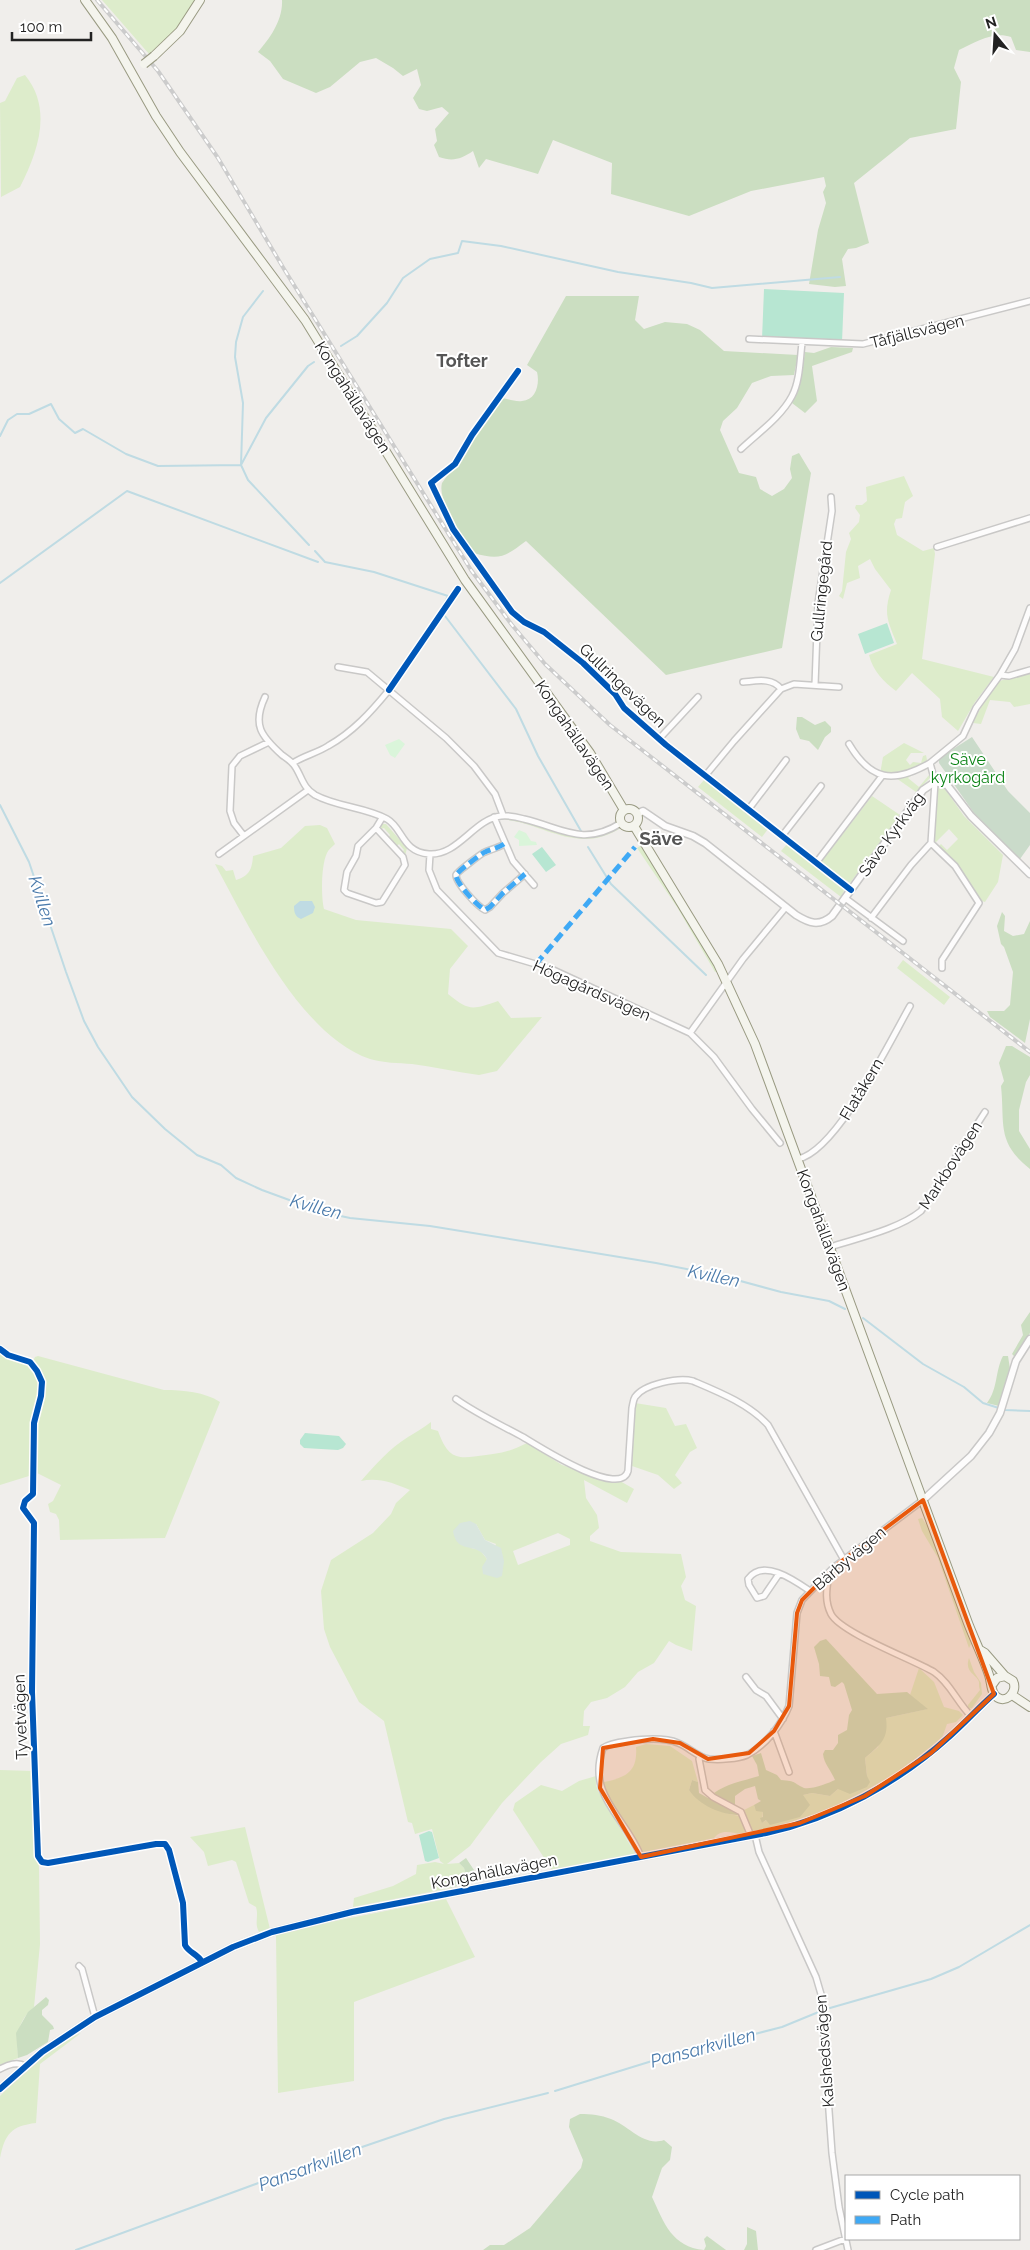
<svg xmlns="http://www.w3.org/2000/svg" width="1030" height="2250" viewBox="0 0 1030 2250" font-family="Raleway,sans-serif">
  <style>
    .grass { fill: #ddeccb; fill-rule: evenodd }
    .forest { fill: #cbdec1 }
    .wetland { fill: #d9e6de }
    .cemetery { fill: #cadbca }
    .park { fill: #daf5da }
    .pitch { fill: #b7e6d2 }
    .water { fill: #bfdbe3 }
    .lines { fill: none; stroke-linecap: round; stroke-linejoin: round }
    .stream { stroke: #bfdbe3; stroke-width: 2 }
    .minor-casing { stroke: #c9c8c7; stroke-width: 8 }
    .tertiary-casing { stroke: #c9c8c7; stroke-width: 9 }
    .secondary-casing { stroke: #999a82; stroke-width: 10 }
    .minor { stroke: #fdfcfc; stroke-width: 5 }
    .tertiary { stroke: #fdfcfc; stroke-width: 6 }
    .secondary { stroke: #f4f4ed; stroke-width: 8 }
    .rail-casing { stroke: #ccc; stroke-width: 4 }
    .rail { stroke: #fff; stroke-width: 2; stroke-dasharray: 5.5; stroke-linecap: butt }
    .secondary-bridge-casing { stroke: #999a82; stroke-width: 10; stroke-linecap: butt }
    .secondary-bridge { stroke: #f4f4ed; stroke-width: 8 }
    .quiet { stroke: #3fa9f5; stroke-width: 5; stroke-dasharray: 10 5; stroke-linecap: butt }
    .cycleway-casing { stroke: #fff; stroke-width: 9 }
    .cycleway { stroke: #0057b8; stroke-width: 6 }
    .marked { fill: #e8590c; fill-opacity: 0.2; stroke: #e8590c; stroke-width: 4; stroke-linejoin: round }
    .labels { text-anchor: middle; stroke-width: 4; stroke-linejoin: round; paint-order: stroke }
    .street-label { font-size: 16px; fill: #222; stroke: #fff }
    .park-label { font-size: 16px; fill: #0c8416; stroke: #fff }
    .neighbourhood-label { font-size: 18px; font-weight: bold; fill: #555; stroke: #fff }
    .water-label { font-size: 18px; font-style: italic; fill: #4a7aab; stroke: #fff }
    .quarter-label { font-size: 19px; font-weight: bold; fill: #555; stroke: #fff }
  </style>
  <rect width="100%" height="100%" fill="#f0eeeb"/>
  <path class="grass" d="M102,0H196L175,30L149,54Z
    M25,75C53,109 38,152 20,187L1,197L0,103L5,101L17,78Z
    M904,476L913,496L905,502L902,518L896,519L894,524L897,535L923,551L934,548L935,554L922,659L994,677L975,702L958,731L942,717L940,699L912,673L896,691C883,681 873,671 869,655L897,644C888,622 883,614 891,590L875,569L870,559L858,566L860,578L847,583L843,599L839,596L842,591L846,552L851,539L849,533L859,522L860,515L855,508L856,505H862L867,501L866,487Z
    M1030,673V704L1014,707L1010,702L990,700L981,724L973,723L986,697L999,681Z
    M904,743L924,753H911L906,760L910,765L913,762L921,763L923,756L926,755L927,760C918,774 895,774 880,774L883,757Z
    M917,772L908,778L919,787L929,775L930,778L916,792L896,778Z
    M704,780L768,829L762,837L698,787Z
    M937,787L945,789L964,816L1003,855L998,882L985,902L982,901L956,862L938,847L941,844L947,850L958,839L949,829L935,843L933,841Z
    M872,796L900,815L850,883L822,864V861Z
    M510,818C552,828 579,850 620,826L621,828C576,856 544,822 499,819Z
    M382,824H386L407,848L405,856L401,853L404,850L399,844L396,847L388,838L390,835L384,828L380,829Z
    M320,825L327,828L335,844C332,847 328,850 327,853C321,865 321,897 324,909L356,920L451,929L468,946L450,969L448,994C469,1011 472,1010 498,1001L511,1018L542,1017L497,1071L479,1075C457,1072 434,1067 412,1064C399,1063 383,1063 370,1059C301,1036 248,925 215,864L222,866L226,871L233,870L236,880C249,876 252,870 253,856L281,848L305,826Z
    M787,844L839,884L844,891L841,897L781,851Z
    M640,846L648,855L698,936L718,971L715,972L677,907L637,848Z
    M903,960L950,997L944,1005L897,968Z
    M0,1353L4,1357L27,1364L35,1373L39,1385L31,1425L29,1476L0,1485Z
    M38,1356L164,1390C183,1390 205,1392 220,1402L165,1538L60,1540L59,1520L56,1514L50,1512L48,1504L53,1501L61,1485L35,1472V1433L45,1386L41,1371L33,1361L35,1357Z
    M635,1403L666,1408L675,1426L686,1424L697,1448L690,1452L675,1475L682,1483L674,1489L658,1475L632,1466Z
    M431,1422V1429L438,1431C449,1461 458,1459 486,1455C503,1453 511,1451 527,1443L562,1465L611,1481H620L634,1489L627,1503L584,1480L586,1498L597,1515L599,1528L590,1536V1541L621,1552L681,1554L686,1577L681,1586L685,1600L696,1606L692,1651L676,1645L669,1641L654,1663L638,1672L625,1687L607,1698L591,1702L584,1711L583,1726H590L588,1735L561,1744L541,1762L502,1803L470,1846L447,1864L459,1863L464,1868L466,1875L450,1881L451,1888L353,1907L354,1898L393,1886L416,1874L417,1865L435,1862L444,1864L440,1861L432,1829L415,1834L412,1823L408,1822L384,1721L359,1702L330,1647L324,1629L321,1591L331,1560L373,1533L391,1514L396,1503L410,1490C394,1483 378,1477 361,1481C375,1465 390,1448 408,1437C416,1432 423,1428 431,1422ZM476,1524L485,1540L496,1544L483,1574L487,1559L480,1550L471,1548ZM558,1533L570,1539V1545L518,1565L513,1551Z
    M922,1518L933,1535L971,1644L969,1648L938,1558L922,1531L918,1519Z
    M969,1658L974,1672L981,1683L982,1694L972,1708L968,1709V1705L980,1690C979,1688 979,1685 979,1682C977,1674 964,1673 969,1658Z
    M919,1668L934,1682L944,1707L959,1711L963,1715L956,1722L947,1724C945,1729 944,1735 941,1738C932,1750 918,1759 905,1768C859,1800 809,1821 754,1832L752,1831L744,1810L754,1805L755,1808L763,1812L762,1823L803,1795L812,1793L830,1796L838,1789L867,1776L865,1758L878,1747L886,1718L927,1709L910,1695Z
    M646,1744L670,1746L692,1761L698,1782L692,1780L689,1790C706,1803 719,1814 741,1816L748,1829L747,1833C734,1836 724,1826 714,1838L642,1854L603,1791L600,1783C624,1778 638,1774 636,1747Z
    M0,1770L33,1771L39,1868L40,1944L34,2007C16,2023 17,2036 18,2058L0,2065Z
    M596,1776V1785L598,1791L636,1855L552,1870L513,1810L515,1803L541,1785L562,1791L579,1781Z
    M245,1827L270,1929L259,1932C254,1923 259,1917 256,1907L249,1903L236,1862L232,1860L208,1866L204,1852L190,1837Z
    M446,1899L475,1957L354,2002V2081L278,2093L276,1935L335,1921Z
    M81,2033L40,2064L36,2123C11,2126 5,2134 0,2158V2096C24,2073 50,2044 81,2033Z"/>
  <path class="forest" d="M282,0H1030V52L1016,50L1011,37C993,31 976,42 959,50L954,68L961,82L956,129L910,138L854,183L869,243L856,248L848,249L842,259L846,286L835,287L809,284L818,230L826,203L823,192L826,186L824,177L751,191L689,216L611,194L612,163L553,140L538,174L486,159L479,168L473,151C461,159 453,162 439,157L434,145L437,141L435,129L449,113L442,107L427,111L419,109L413,98L421,85L417,69L403,76L393,68L376,58L360,62L330,87L316,93L283,79L270,61L258,52C270,38 283,20 282,0Z
    M566,296H639L635,320L644,329L665,322L687,324L700,330L724,351L798,355L794,375L771,376L752,383L737,408L723,421L720,430L739,473L756,477L760,489L772,496L784,489L792,478L790,469L792,456L799,453L811,473L782,648L666,675L526,541C506,556 500,561 474,553C463,537 437,502 442,483L502,398C508,399 516,402 522,401C536,400 540,384 537,372L527,365Z
    M831,347L853,348L852,352L812,366L817,401L805,413L792,403L800,384L805,352L814,353Z
    M797,717H802L815,725L825,721L831,727V732L825,737L818,750L809,741L800,739L796,729Z
    M1002,912L1005,916L1004,931L1013,936L1024,934L1030,921V1019L1025,1043L990,1017L987,1011H1004L1010,1005L1013,972L1004,947L1001,944L997,926Z
    M1006,1046H1012L1030,1057V1075L1026,1082L1019,1110V1131L1030,1149V1169C996,1142 1005,1124 1001,1086L1004,1081L999,1063Z
    M1030,1312V1333L1015,1357L1012,1354L1023,1335L1021,1325Z
    M1003,1356H1008L1010,1369L999,1406L987,1403C998,1389 995,1371 1003,1356Z
    M826,1639L877,1694L907,1692L928,1709L886,1718C889,1739 880,1745 865,1758L867,1776L870,1782L867,1787L850,1794L838,1789L830,1796L812,1793L803,1795L810,1805L800,1817L770,1825L766,1820L762,1823L760,1818L763,1817V1812L756,1811L754,1805L761,1801L758,1799L755,1786L745,1789L735,1796V1806L740,1815C721,1815 699,1805 689,1790L692,1780L698,1782L699,1793L708,1798C723,1784 740,1782 759,1776L757,1765L752,1756L761,1753L766,1770L777,1775L781,1780C797,1781 793,1783 804,1788C810,1790 829,1783 835,1780C831,1770 824,1764 823,1754L825,1750H833L838,1743V1735L847,1730L849,1715L852,1710L844,1684L842,1682L835,1687L831,1686L829,1677L820,1676L819,1664L814,1647L820,1641Z
    M466,1858L480,1879L451,1888L450,1882L466,1875L464,1868L459,1863Z
    M46,1997L49,2000L48,2005L42,2010V2015L53,2026L54,2029L50,2030L48,2042L27,2055L18,2058L16,2033L28,2012Z
    M580,2114C591,2114 601,2115 611,2119C629,2126 644,2147 664,2140L672,2147L670,2160L662,2168L652,2197C664,2223 672,2247 704,2250H483L490,2245H504L530,2228L581,2168L583,2160L569,2127L570,2119Z
    M747,2227L756,2231L758,2250H744L747,2244Z
    M707,2236L726,2250H704L706,2246L704,2239Z"/>
  <path class="wetland" d="M470,1521L476,1524L485,1540L501,1548L504,1561L502,1576L497,1578L483,1574L482,1567L487,1559C476,1540 457,1556 453,1531L460,1523Z"/>
  <path class="cemetery" d="M972,737L1008,791L1030,813V845L1020,859L974,813L939,763V758Z"/>
  <path class="park" d="M399,739L405,744L395,758L390,755L385,745Z
    M519,830L526,833L531,841L536,842L537,845L519,846V840L514,837Z"/>
  <path class="pitch" d="M764,289L844,293L842,342L762,339Z
    M887,623L894,643L865,654L858,634Z
    M542,847L556,865L546,872L532,854Z
    M305,1433L339,1436L346,1444L343,1448L338,1450L304,1448L300,1444V1440Z
    M429,1831L432,1832L439,1858L428,1862L425,1861L419,1835Z"/>
  <path class="water" d="M300,901H312L315,907L313,913L301,919C295,917 294,912 294,906Z"/>
  <g class="lines">
    <path class="stream" d="M263,291L243,317L236,342L235,357L243,403L241,465L248,480L309,545
      M341,346L357,336L387,303L403,278L430,259L458,253L462,241L501,246L618,272L691,283L712,288L840,277
      M0,436L8,420L17,414H29L51,404L59,419L75,433L83,429L126,454L158,466L241,465L266,418L308,366L314,362
      M315,551L325,562L374,572L448,596L441,610
      M0,583L127,491L318,562
      M445,616L516,709L538,756L581,831
      M0,805L29,862L66,972L84,1021L98,1047L132,1097L165,1129L197,1155L221,1165L236,1178L262,1190L322,1212L350,1218L430,1226L656,1263L722,1276L781,1292L829,1301L845,1309
      M588,847L611,884L706,975
      M863,1318L923,1364L964,1387L983,1403L1005,1410L1030,1411
      M830,2008L931,1979L959,1967L1030,1925
      M555,2091L665,2057L782,2027L821,2011
      M76,2250L283,2174L444,2119L548,2093"/>
    <defs>
      <path id="minor" d="M749,339L863,344L1030,301
        M518,371L472,435L455,464L431,483L453,529L512,612L524,622L544,632L583,663L615,694L624,708L666,745L851,890
        M741,449C758,433 781,417 792,396C800,381 800,359 802,343
        M937,547L1030,518
        M338,667L367,672L446,738L474,766L495,794L503,815
        M1000,675L1009,676L1030,670
        M743,682C756,681 772,677 781,689
        M815,685L818,603L832,511L831,497
        M265,697C252,725 261,736 282,755C286,758 291,761 294,765C302,776 302,787 315,795C337,807 365,807 387,819C403,828 402,852 429,854C458,856 474,819 501,816C509,815 517,817 524,819C562,828 583,847 621,823
        M659,739L698,697
        M849,744C871,781 893,784 930,763
        M293,763C303,756 317,753 328,746C353,732 371,712 389,690
        M705,776L734,741L781,689L794,684L839,687
        M748,810L786,760
        M494,817L513,861L534,885
        M376,828L403,857L405,865L382,902L376,903L347,893L344,890L347,872L356,856L358,846L376,828L382,818
        M244,836L234,823L230,811L232,766L240,756L267,743
        M782,836L821,786
        M931,843L955,866L979,903L942,960V968
        M504,844C498,848 492,849 485,852C482,853 457,872 456,875C456,883 477,906 485,910L490,907L503,893L525,874
        M219,854L308,790
        M430,854L429,870L437,890L498,953L549,968L690,1033L714,1057L752,1109L780,1143
        M816,863L882,776
        M845,898L903,941
        M871,918L911,865L931,843L935,782L930,763L963,736L976,708L1000,675L1015,649L1030,608
        M690,1033L743,959L786,907
        M798,1159C837,1151 890,1041 910,1006
        M830,1247C858,1238 899,1229 921,1211L985,1112
        M0,1349L8,1355L30,1362L37,1371L42,1382L41,1396L34,1423L33,1494L25,1501L23,1508L34,1523L32,1692L38,1856L42,1862L48,1863L156,1844H165L169,1850L183,1903L185,1945C189,1953 198,1954 202,1962
        M456,1399C477,1414 501,1425 523,1437C538,1446 620,1499 628,1471L632,1408C633,1404 633,1400 635,1397C644,1384 679,1377 693,1381C719,1392 749,1404 768,1425L844,1560
        M829,1573C827,1587 824,1600 831,1614C841,1633 912,1659 934,1672C950,1683 957,1702 971,1716
        M779,1574L764,1596L757,1598L749,1585L748,1579C763,1558 794,1580 810,1591
        M746,1677L756,1690L766,1696L783,1719
        M774,1731L789,1772
        M700,1756L699,1759L705,1790L713,1797L741,1812L751,1836
        M755,1835L759,1852L816,1977L823,2001L824,2041L832,2153L839,2207L848,2250
        M641,1857C626,1817 586,1796 603,1748C610,1743 620,1742 628,1741C643,1739 664,1737 678,1743C689,1747 697,1757 709,1759C719,1760 738,1759 747,1755C765,1746 782,1724 789,1706L797,1613L802,1600L833,1568L923,1500
        M79,1966L82,1969L95,2017
        M0,2069C8,2065 17,2061 25,2066
        M816,2250L845,2239"/>
      <path id="tertiary" d="M637,814L643,811L665,826L693,836L705,843L796,915C809,923 819,927 832,916L923,790L935,782L947,785L971,816L1030,874
        M923,1500L971,1456L989,1433L1000,1413L1016,1361L1030,1339
        M0,2089L42,2052L95,2017L233,1947L272,1932L352,1912L766,1833C834,1818 898,1783 950,1736C965,1723 979,1707 994,1694"/>
      <path id="secondary" d="M85,0L112,38L156,116L180,152L305,320L465,580L590,753L624,810
        M154,56L180,31L200,0
        M620 818a9 9 0 1 1 18 0a9 9 0 1 1-18 0Z
        M634,826L718,964L755,1044L968,1623C975,1641 983,1657 989,1675C991,1681 991,1689 994,1694C1003,1707 1019,1693 1013,1681L1005,1676L997,1678L992,1685
        M980,1650L985,1653L1005,1676
        M1012,1695L1030,1707"/>
    </defs>
    <use href="#minor" class="minor-casing"/>
    <use href="#tertiary" class="tertiary-casing"/>
    <use href="#secondary" class="secondary-casing"/>
    <use href="#minor" class="minor"/>
    <use href="#tertiary" class="tertiary"/>
    <use href="#secondary" class="secondary"/>
    <defs>
      <path id="rail" d="M97,0L158,71L218,158L284,269L471,570L512,625L545,664L610,725L1030,1052"/>
    </defs>
    <use href="#rail" class="rail-casing"/>
    <use href="#rail" class="rail"/>
    <defs>
      <path id="secondary-bridge" d="M144,64L154,56"/>
    </defs>
    <use href="#secondary-bridge" class="secondary-bridge-casing"/>
    <use href="#secondary-bridge" class="secondary-bridge"/>
    <path class="quiet" d="M504,844C498,848 492,849 485,852C482,853 457,872 456,875C456,883 477,906 485,910L490,907L503,893L525,874
      M536,964L635,847"/>
    <defs>
      <path id="cycleway" d="M518,371L472,435L455,464L431,483L453,529L512,612L524,622L544,632L583,663L615,694L624,708L666,745L851,890
        M389,690L458,589
        M0,1349L8,1355L30,1362L37,1371L42,1382L41,1396L34,1423L33,1494L25,1501L23,1508L34,1523L32,1692L38,1856L42,1862L48,1863L156,1844H165L169,1850L183,1903L185,1945C189,1953 198,1954 202,1962
        M0,2089L42,2052L95,2017L233,1947L272,1932L352,1912L766,1833C834,1818 898,1783 950,1736C965,1723 979,1707 994,1694"/>
    </defs>
    <use href="#cycleway" class="cycleway-casing"/>
    <use href="#cycleway" class="cycleway"/>
  </g>
  <path class="marked" d="M923,1500L994,1694L931,1753L865,1796L800,1823L641,1857L600,1788L603,1748L653,1739L680,1743L708,1759L749,1753L774,1731L789,1706L797,1613L802,1600L839,1563Z"/>
  <g class="labels">
    <g class="street-label">
      <text transform="translate(917 331) rotate(-14)" y="6">Tåfjällsvägen</text>
      <text transform="translate(353 397) rotate(58)" y="6">Kongahällavägen</text>
      <text transform="translate(821 591) rotate(-84)" y="6">Gullringegård</text>
      <text transform="translate(623 685) rotate(44)" y="6">Gullringevägen</text>
      <text transform="translate(575 735) rotate(56)" y="6">Kongahällavägen</text>
      <text transform="translate(891 834) rotate(-54)" y="6">Säve Kyrkväg</text>
      <text transform="translate(592 990) rotate(24)" y="6">Högagårdsvägen</text>
      <text transform="translate(861 1089) rotate(-59)" y="6">Flatåkern</text>
      <text transform="translate(950 1165) rotate(-57)" y="6">Markbovägen</text>
      <text transform="translate(824 1230) rotate(70)" y="6">Kongahällavägen</text>
      <text transform="translate(849 1558) rotate(-40)" y="6">Bärbyvägen</text>
      <text transform="translate(20 1717) rotate(-92)" y="6">Tyvetvägen</text>
      <text transform="translate(494 1871) rotate(-11)" y="6">Kongahällavägen</text>
      <text transform="translate(824 2051) rotate(-94)" y="6">Kalshedsvägen</text>
    </g>
    <g class="park-label">
      <text x="968" y="765">Säve<tspan x="968" dy="18">kyrkogård</tspan></text>
    </g>
    <g class="neighbourhood-label">
      <text x="462" y="367">Tofter</text>
    </g>
    <g class="water-label">
      <text transform="translate(42 901) rotate(72)" y="6">Kvillen</text>
      <text transform="translate(316 1207) rotate(15)" y="6">Kvillen</text>
      <text transform="translate(714 1276) rotate(12)" y="6">Kvillen</text>
      <text transform="translate(703 2048) rotate(-15)" y="6">Pansarkvillen</text>
      <text transform="translate(310 2167) rotate(-20)" y="6">Pansarkvillen</text>
    </g>
    <g class="quarter-label">
      <text x="661" y="845">Säve</text>
    </g>
  </g>
  <rect x="845" y="2175" width="175" height="65" fill="#ffffff" stroke="#a7a7a7"/>
  <rect x="855" y="2191" width="25" height="8" fill="#0057b8" stroke="#a7a7a7"/>
  <text x="890" y="2200" font-size="15" fill="#222222">Cycle path</text>
  <rect x="855" y="2216" width="25" height="8" fill="#3fa9f5" stroke="#a7a7a7"/>
  <text x="890" y="2225" font-size="15" fill="#222222">Path</text>
  <g transform="translate(995 35) rotate(342)" stroke="#ffffff" stroke-width="4" paint-order="stroke">
  <path d="M0-4L9 19L0 12L-9 19Z" fill="#222222"/>
  <text y="-8" font-size="14" font-weight="bold" text-anchor="middle" fill="#222222">N</text>
  </g>
  <path d="M12 32v8h79v-8" fill="none" stroke="#222222" stroke-width="2.5"/>
  <text x="20" y="32" font-size="15" fill="#222222" stroke="#ffffff" stroke-width="4" paint-order="stroke">100 m</text>
</svg>
